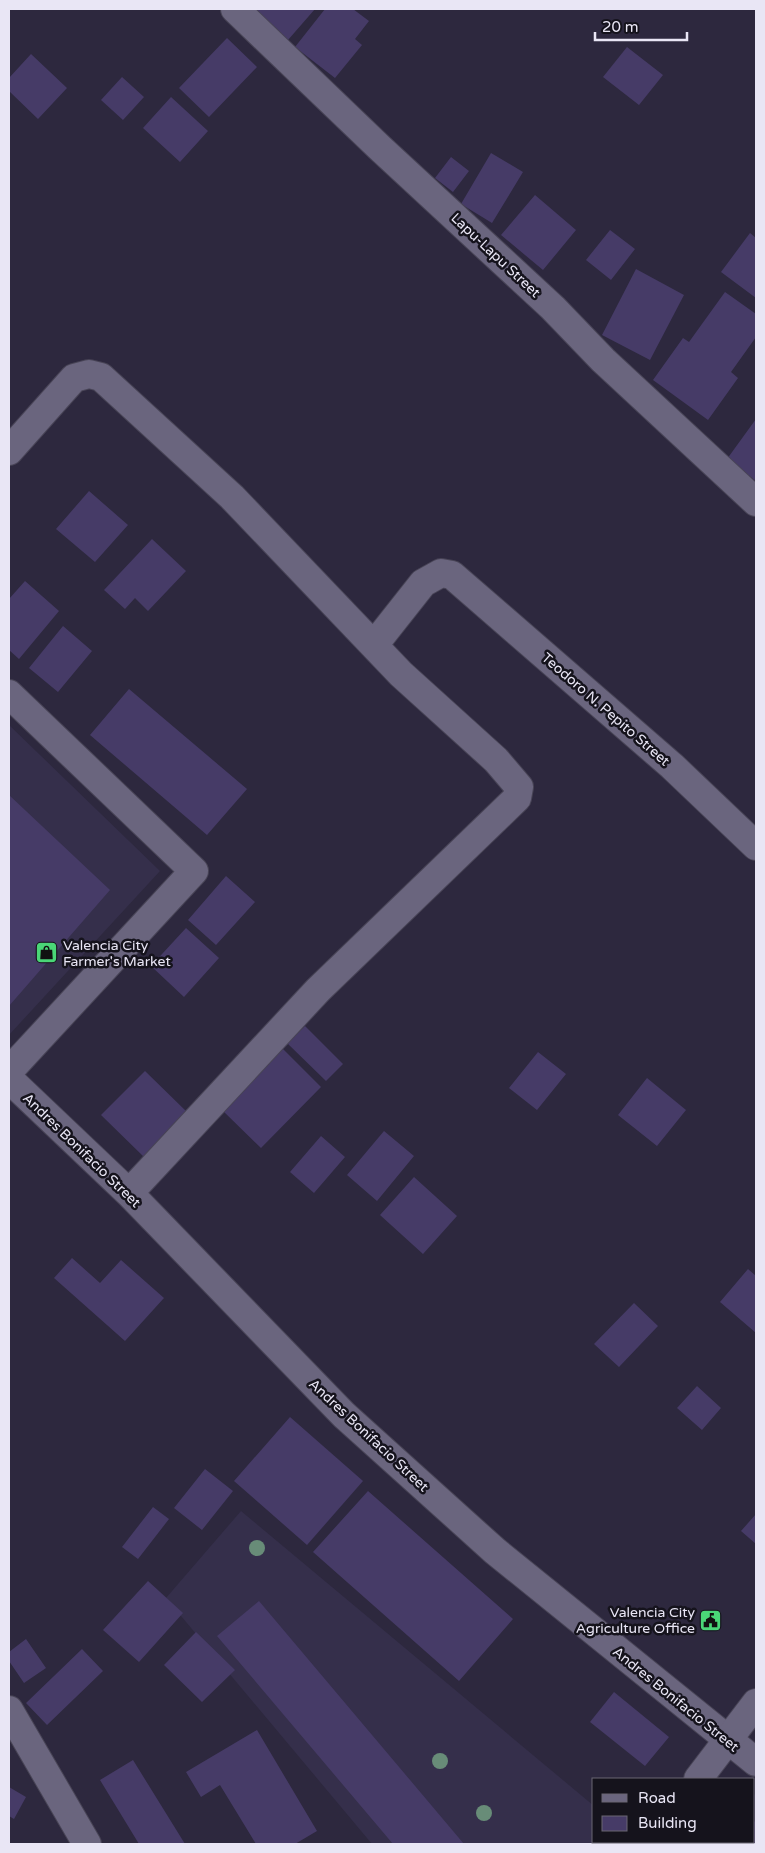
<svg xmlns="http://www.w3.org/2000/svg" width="765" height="1853" viewBox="0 0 765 1853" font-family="'Varela Round',sans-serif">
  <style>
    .built { fill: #352f4b }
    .building { fill: #463b67 }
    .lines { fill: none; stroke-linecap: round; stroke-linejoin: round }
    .minor-casing { stroke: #484456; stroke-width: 30 }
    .tertiary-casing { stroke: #484456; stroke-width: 30 }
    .secondary-casing { stroke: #484456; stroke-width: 30 }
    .minor { stroke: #6a657e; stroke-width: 28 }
    .tertiary { stroke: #6a657e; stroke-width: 28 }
    .secondary { stroke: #6a657e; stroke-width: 28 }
    .tree { fill: #688c78 }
    .labels { text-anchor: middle; stroke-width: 5; stroke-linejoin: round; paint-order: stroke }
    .street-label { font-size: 14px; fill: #e9e6f5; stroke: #15131c }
    .poi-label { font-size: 14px; fill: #e9e6f5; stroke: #15131c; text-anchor: start }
  </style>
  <rect width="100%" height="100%" fill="#2d283e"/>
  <path class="built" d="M9,725L160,871L9,1035Z
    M241,1511L594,1806V1842H611L609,1844H372L166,1598Z
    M754,1794L756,1796V1844H686L688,1842H754Z"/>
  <path class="building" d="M257,9H315L288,40L255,12Z
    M325,9H353L369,21L355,39L362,45L335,78L295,47Z
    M227,38L257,67L209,117L179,88Z
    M627,47L663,75L639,105L603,77Z
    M31,54L67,88L38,119L9,91V78Z
    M122,77L144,97L123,120L101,100Z
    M171,97L208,131L180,162L143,128Z
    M491,153L523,172L492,223L461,204Z
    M451,157L469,171L453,192L435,178Z
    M535,195L576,230L543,270L501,235Z
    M610,230L635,249L611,280L586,260Z
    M750,233L756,238V298L721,272Z
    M636,269L684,295L650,360L602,335Z
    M725,292L756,314V337L731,372L738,378L708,420L653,380L683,338L689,342Z
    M756,419V481L727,459Z
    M89,491L128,525L95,562L56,529Z
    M152,539L186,571L148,611L135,598L125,609L104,590Z
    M25,581L59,611L19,659L9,650V599Z
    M63,626L92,651L58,692L29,668Z
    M129,689L247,789L207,835L90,735Z
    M9,795L110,890L9,1006Z
    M226,876L255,902L216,945L188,920Z
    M186,928L219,958L184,997L151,966Z
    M305,1026L343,1064L326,1081L287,1043Z
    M282,1048L321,1087L261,1148L221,1109Z
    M538,1052L566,1074L537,1110L509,1088Z
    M145,1071L189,1114L145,1158L101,1115Z
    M647,1078L686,1110L657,1146L618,1115Z
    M384,1131L414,1156L377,1201L347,1175Z
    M321,1136L345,1157L314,1193L290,1172Z
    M414,1177L457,1216L423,1254L380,1215Z
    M72,1258L100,1283L121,1260L164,1298L125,1341L54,1278Z
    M748,1269L756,1276V1333L720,1302Z
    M634,1303L658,1326L619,1367L594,1344Z
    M697,1386L721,1408L702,1430L677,1408Z
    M290,1417L363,1481L307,1545L234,1481Z
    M205,1469L233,1491L202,1530L174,1508Z
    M368,1491L513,1619L459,1681L313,1552Z
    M153,1507L169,1519L138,1559L122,1547Z
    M756,1514V1544L741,1531Z
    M148,1581L183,1613L139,1662L103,1630Z
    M259,1601L464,1844H393L217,1636Z
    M196,1632L235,1670L202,1702L164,1665Z
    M26,1639L46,1668L24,1683L9,1661V1652Z
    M82,1649L103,1671L47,1725L26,1703Z
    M614,1692L669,1737L645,1766L590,1722Z
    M257,1730L317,1831L295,1844H256L220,1785L201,1797L186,1772Z
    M133,1760L185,1844H139L100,1780Z
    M9,1787L26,1797L14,1819L9,1816Z
    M754,1821L756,1823V1844H721L724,1842H754Z"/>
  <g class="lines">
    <defs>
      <path id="minor" d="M235,9L380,148L553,308L603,360L756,502
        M9,451L74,378L89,374L101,377L232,497L401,674L496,760L519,787L517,798L318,990L129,1193
        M374,645L423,583L441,573L452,575L672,766L756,846
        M9,694L194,871L9,1071
        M9,1079L129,1193L344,1415L495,1551L756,1762"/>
      <path id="tertiary" d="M698,1779L756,1703
        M646,1844L648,1842"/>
      <path id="secondary" d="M9,1710L87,1844"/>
    </defs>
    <use href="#minor" class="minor-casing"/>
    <use href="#tertiary" class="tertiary-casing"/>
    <use href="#secondary" class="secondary-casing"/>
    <use href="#minor" class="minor"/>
    <use href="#tertiary" class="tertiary"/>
    <use href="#secondary" class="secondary"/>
  </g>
  <g class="tree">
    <circle cx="257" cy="1548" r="8"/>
    <circle cx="440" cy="1761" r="8"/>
    <circle cx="484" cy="1813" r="8"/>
  </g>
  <defs>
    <symbol id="shop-square" viewBox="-11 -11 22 22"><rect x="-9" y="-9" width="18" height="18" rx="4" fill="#4ad677" stroke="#15131c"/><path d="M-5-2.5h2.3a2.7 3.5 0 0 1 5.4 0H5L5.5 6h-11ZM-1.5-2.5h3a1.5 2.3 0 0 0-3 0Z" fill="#111"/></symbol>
    <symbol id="civic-square" viewBox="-11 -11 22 22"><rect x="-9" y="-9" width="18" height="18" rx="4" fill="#4ad677" stroke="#15131c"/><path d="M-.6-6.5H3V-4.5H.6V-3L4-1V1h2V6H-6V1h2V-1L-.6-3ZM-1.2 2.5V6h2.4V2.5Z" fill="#111"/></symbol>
  </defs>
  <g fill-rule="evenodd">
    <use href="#shop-square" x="34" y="940" width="25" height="25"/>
    <use href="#civic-square" x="698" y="1608" width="25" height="25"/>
  </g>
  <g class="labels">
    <g class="street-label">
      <text transform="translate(496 255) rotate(43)" y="5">Lapu-Lapu Street</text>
      <text transform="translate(606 709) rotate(41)" y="5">Teodoro N. Pepito Street</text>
      <text transform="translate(82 1150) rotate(44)" y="5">Andres Bonifacio Street</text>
      <text transform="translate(369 1435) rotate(43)" y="5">Andres Bonifacio Street</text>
      <text transform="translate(676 1699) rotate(39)" y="5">Andres Bonifacio Street</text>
    </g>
    <g class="poi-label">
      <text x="63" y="950">Valencia City<tspan x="63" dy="16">Farmer's Market</tspan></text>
      <text x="695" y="1617" text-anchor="end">Valencia City<tspan x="695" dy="16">Agriculture Office</tspan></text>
    </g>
  </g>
  <rect width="765" height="1853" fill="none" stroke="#e9e6f5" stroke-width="20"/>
  <rect x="592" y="1778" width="162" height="65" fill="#15131c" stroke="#6a6773"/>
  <rect x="602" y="1794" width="25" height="8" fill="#6a657e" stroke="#6a6773"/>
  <text x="638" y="1803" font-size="15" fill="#e9e6f5">Road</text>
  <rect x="602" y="1816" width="25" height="15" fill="#463b67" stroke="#6a6773"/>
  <text x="638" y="1828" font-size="15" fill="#e9e6f5">Building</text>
  <path d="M595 32v8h92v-8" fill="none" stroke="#e9e6f5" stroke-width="2.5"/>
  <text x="602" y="32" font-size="15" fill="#e9e6f5" stroke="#15131c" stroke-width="4" paint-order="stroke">20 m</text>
</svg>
